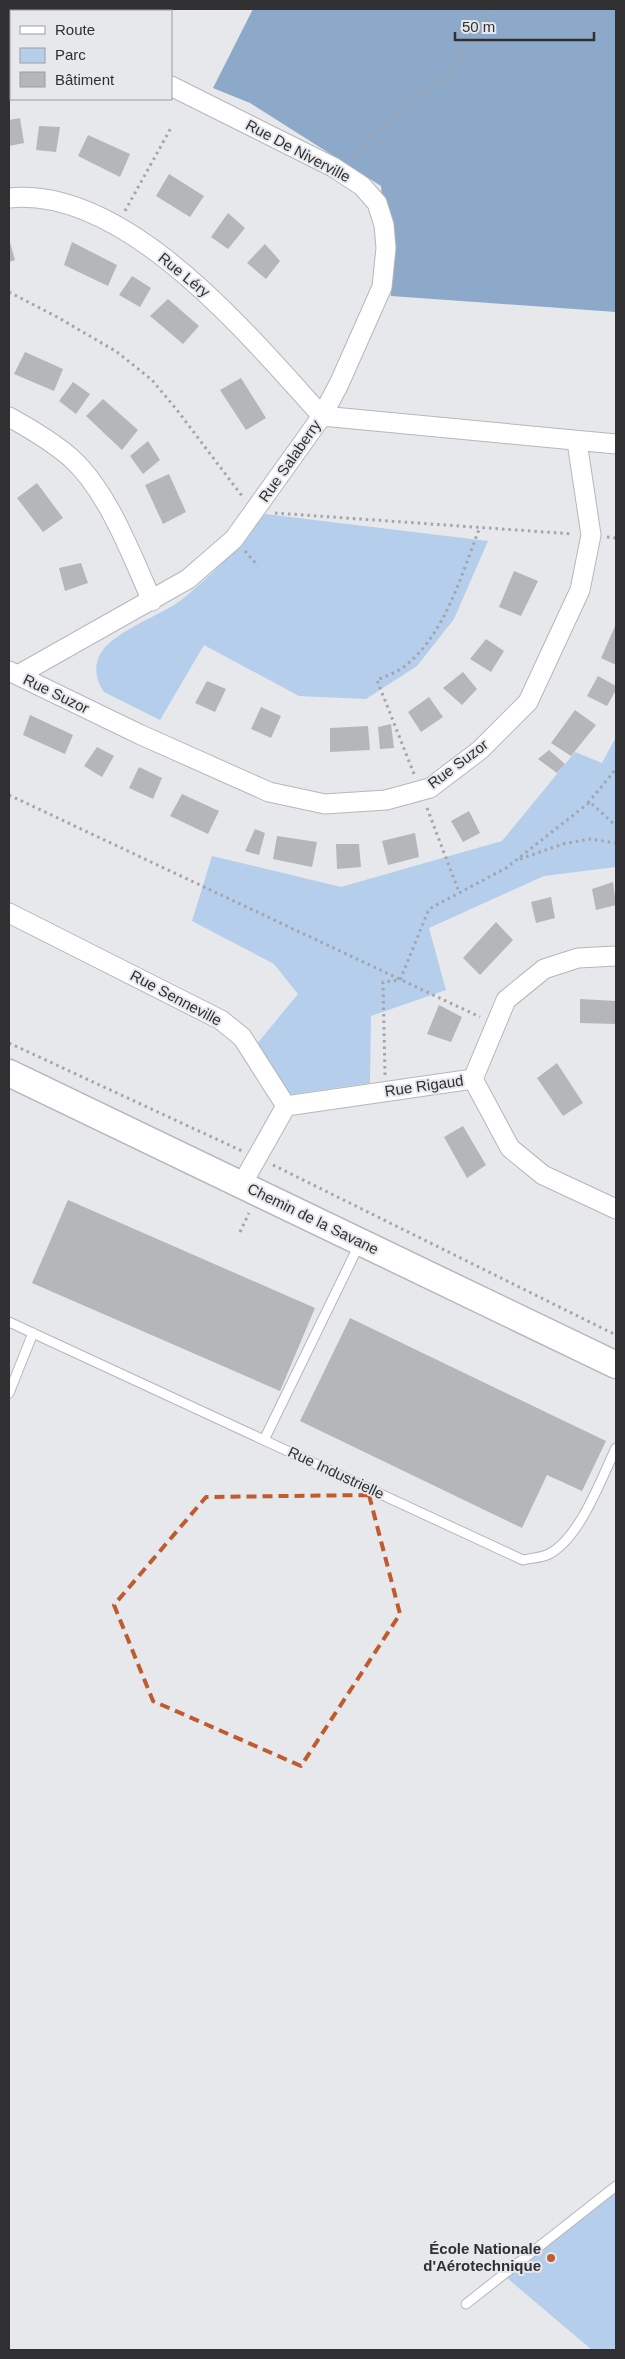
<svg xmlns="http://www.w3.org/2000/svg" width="625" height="2359" viewBox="0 0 625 2359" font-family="Arial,sans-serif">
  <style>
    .green { fill: #b4ceec }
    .forest { fill: #8ca9ca }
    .building { fill: #b4b6b9 }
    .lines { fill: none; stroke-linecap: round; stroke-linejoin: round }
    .lane-casing { stroke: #b5b7ba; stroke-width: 11 }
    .street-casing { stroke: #b5b7ba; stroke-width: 21 }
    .secondary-casing { stroke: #b5b7ba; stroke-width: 29 }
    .path { stroke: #a4a5a8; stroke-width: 3; stroke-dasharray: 2.5 4; stroke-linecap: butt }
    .lane { stroke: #fff; stroke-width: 9 }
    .street { stroke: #fff; stroke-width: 19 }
    .secondary { stroke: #fff; stroke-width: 26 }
    .marked { fill: none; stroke: #c15a2e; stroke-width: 4; stroke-dasharray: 10 6; stroke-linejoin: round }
    .poi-dot { fill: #c15a2e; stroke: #e6e8eb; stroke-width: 2 }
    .labels { text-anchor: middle; stroke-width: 4; stroke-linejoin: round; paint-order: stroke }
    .street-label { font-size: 15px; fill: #303032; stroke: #e6e8eb }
    .poi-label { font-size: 15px; font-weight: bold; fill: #303032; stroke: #e6e8eb; text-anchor: end }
  </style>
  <rect width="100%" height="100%" fill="#e6e8eb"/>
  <path class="green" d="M265,514L488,541L454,619L417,666L366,699L299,696L204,645L160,720L104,692C96,681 93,665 101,653C113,632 159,616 180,601C213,575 239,546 265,514Z
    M616,737V867L544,876L429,928L446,990L371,1016L370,1083L280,1096L256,1045L298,994L274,964L192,921L212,856L341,887L502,841L575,752L602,763Z
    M616,2191V2350H592L507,2278Z"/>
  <path class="forest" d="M253,9H616V312L391,296L381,186L250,103L213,88Z"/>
  <path class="building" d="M20,118L24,143L9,146V120Z
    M39,126L60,127L56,152L36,150Z
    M88,135L130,154L120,177L78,156Z
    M169,174L204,196L190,217L156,196Z
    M228,213L245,228L228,249L211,237Z
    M9,239L15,260L9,262Z
    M72,242L117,265L108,286L64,265Z
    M265,244L280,261L266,279L247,263Z
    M132,276L151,288L140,307L119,295Z
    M168,299L199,326L183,344L150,316Z
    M25,352L63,369L54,391L14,374Z
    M241,378L266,418L246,430L220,390Z
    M73,382L90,394L76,414L59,401Z
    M103,399L138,430L122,450L86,416Z
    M148,441L160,460L143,474L130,456Z
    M169,474L186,512L163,524L145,485Z
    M37,483L63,518L43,532L17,498Z
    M81,563L88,583L65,591L59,568Z
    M514,571L538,581L521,616L499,607Z
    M616,624V665L601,658Z
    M486,639L504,651L491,672L470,659Z
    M463,672L477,689L462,705L443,688Z
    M598,676L616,686V690L607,706L587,696Z
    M207,681L226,689L215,712L195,703Z
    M429,697L443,717L421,732L408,712Z
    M261,707L281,716L271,738L251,729Z
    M575,710L596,725L571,756L551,743Z
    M30,715L73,735L65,754L23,735Z
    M391,724L394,748L380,749L378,727Z
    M368,726L370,750L330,752V728Z
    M97,747L114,756L102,777L84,766Z
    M549,750L565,764L557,773L538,759Z
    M139,767L162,778L153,799L129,788Z
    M182,794L219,811L208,834L170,816Z
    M469,811L480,833L463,842L451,821Z
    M255,829L265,833L259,855L245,851Z
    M415,833L419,857L388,865L382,841Z
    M277,836L317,842L312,867L273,859Z
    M336,844H359L361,867L337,869Z
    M613,882L616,905L596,910L592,889Z
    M551,897L555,918L536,923L531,902Z
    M496,922L513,940L480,975L463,958Z
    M580,999L616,1001V1024L580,1023Z
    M439,1005L462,1017L451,1042L427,1034Z
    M557,1063L583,1103L563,1116L537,1078Z
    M463,1126L486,1165L467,1178L444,1137Z
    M68,1200L315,1308L280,1391L32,1283Z
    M350,1318L606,1441L582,1491L547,1475L522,1528L300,1421Z"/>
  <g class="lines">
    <defs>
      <path id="lane" d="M9,1322L523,1560C531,1558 541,1558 549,1554C580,1538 601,1479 616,1448
        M9,1393L33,1333
        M264,1440L359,1245
        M466,2304L616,2186"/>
      <path id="street" d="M17,9L22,11
        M9,198C127,186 250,337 322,416L339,384L382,287L386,248L384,225L377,203L362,186L333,167L171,86
        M9,417C31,429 51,441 70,457C108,491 131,554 152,601
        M9,671L139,734L269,792L325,804L386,800L430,788L480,750L528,702L580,590L591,535L577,442
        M18,675L188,579L234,539L322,416L616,444
        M9,913L221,1020L242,1037L286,1106L242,1184
        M473,1079L510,1148L543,1175L616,1209
        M286,1106L473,1079L506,1000L544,969L578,958L616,956"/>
      <path id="secondary" d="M9,1073L616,1365"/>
    </defs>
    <use href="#lane" class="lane-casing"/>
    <use href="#street" class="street-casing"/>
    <use href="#secondary" class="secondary-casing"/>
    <path class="path" d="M353,158L369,137L448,74L493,9
      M125,211L172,126
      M9,292L59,318L117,352L152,380L177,410L242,496
      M275,513L573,534
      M607,537L616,538
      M245,551L258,566
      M414,774L377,680C386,676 397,672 405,666C446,633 461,575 480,527
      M9,795L480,1017
      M588,803L616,769
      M427,808L459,892
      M520,859L563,844L590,839L616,843
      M9,1043L242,1151
      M385,1075L383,982L400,980L429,909L506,868L590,802L616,826
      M273,1165L616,1335
      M240,1232L249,1213"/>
    <use href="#lane" class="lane"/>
    <use href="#street" class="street"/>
    <use href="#secondary" class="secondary"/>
  </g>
  <path class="marked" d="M369,1495L400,1614L301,1766L153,1701L114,1605L206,1497Z"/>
  <circle class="poi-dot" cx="551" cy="2258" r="5"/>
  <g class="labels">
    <g class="street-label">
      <text transform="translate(298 151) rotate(28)" y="5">Rue De Niverville</text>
      <text transform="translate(184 275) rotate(39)" y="5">Rue Léry</text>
      <text transform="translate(290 461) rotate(-55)" y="5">Rue Salaberry</text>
      <text transform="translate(56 694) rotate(26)" y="5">Rue Suzor</text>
      <text transform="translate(458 764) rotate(-37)" y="5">Rue Suzor</text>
      <text transform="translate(176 998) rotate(28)" y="5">Rue Senneville</text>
      <text transform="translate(424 1086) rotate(-8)" y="5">Rue Rigaud</text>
      <text transform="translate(313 1219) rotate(26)" y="5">Chemin de la Savane</text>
      <text transform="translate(336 1473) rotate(25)" y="5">Rue Industrielle</text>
    </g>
    <g class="poi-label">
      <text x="541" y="2254">École Nationale<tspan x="541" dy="17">d'Aérotechnique</tspan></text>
    </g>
  </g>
  <rect width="625" height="2359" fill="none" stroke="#303032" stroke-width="20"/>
  <rect x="10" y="10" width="162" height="90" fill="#e6e8eb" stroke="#9d9ea1"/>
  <rect x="20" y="26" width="25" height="8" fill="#ffffff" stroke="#9d9ea1"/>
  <text x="55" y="35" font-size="15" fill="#303032">Route</text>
  <rect x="20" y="48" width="25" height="15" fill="#b4ceec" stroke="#9d9ea1"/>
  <text x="55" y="60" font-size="15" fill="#303032">Parc</text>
  <rect x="20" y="72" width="25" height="15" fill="#b4b6b9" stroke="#9d9ea1"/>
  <text x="55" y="85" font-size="15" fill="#303032">Bâtiment</text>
  <path d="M455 32v8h139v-8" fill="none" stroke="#303032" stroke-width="2.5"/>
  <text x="462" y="32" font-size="15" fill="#303032" stroke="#e6e8eb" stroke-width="4" paint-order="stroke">50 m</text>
</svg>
